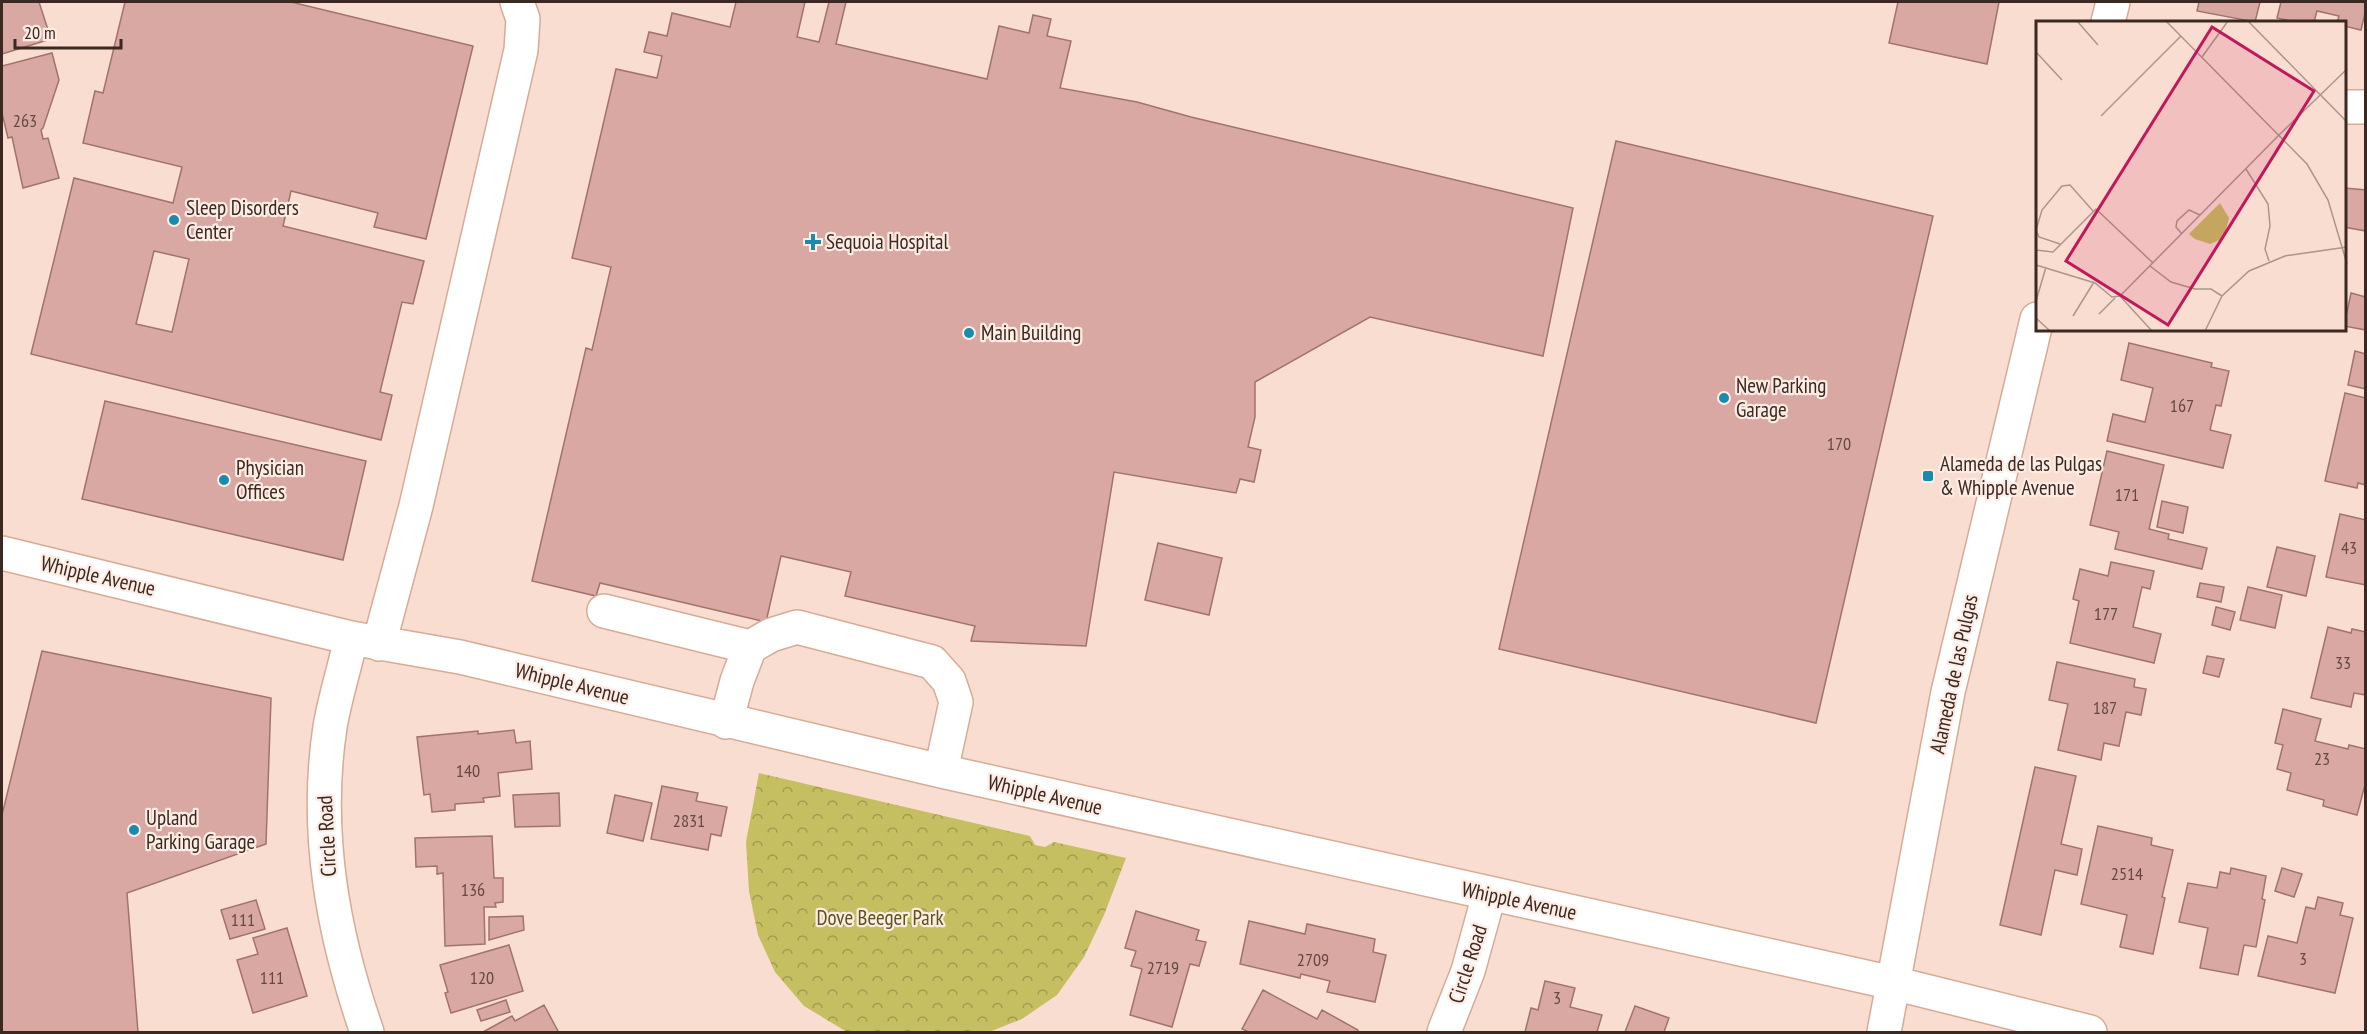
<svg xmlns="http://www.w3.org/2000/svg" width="2367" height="1034" viewBox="0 0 2367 1034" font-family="'PT Sans Narrow',sans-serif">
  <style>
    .park { fill: url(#park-crowns) }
    .building { fill: #daa8a3; stroke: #a1736e; stroke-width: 1.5; fill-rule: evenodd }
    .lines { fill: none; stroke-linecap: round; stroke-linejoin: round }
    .minor-casing { stroke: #d7ab97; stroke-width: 36 }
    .major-casing { stroke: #d7ab97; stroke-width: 36 }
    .minor { stroke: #fff; stroke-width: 33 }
    .major { stroke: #fff; stroke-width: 33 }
    .poi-dot { fill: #188baf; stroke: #ffece4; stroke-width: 2 }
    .labels { text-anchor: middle; stroke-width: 4.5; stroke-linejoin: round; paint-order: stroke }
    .number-label { font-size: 18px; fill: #634942 }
    .poi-label { font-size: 21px; fill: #3b2921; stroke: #ffece4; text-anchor: start }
    .street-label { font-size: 21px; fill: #3b2921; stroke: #ffece4 }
    .park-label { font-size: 21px; fill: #59551a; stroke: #ffece4 }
    .inset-road { fill: none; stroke: #ad958a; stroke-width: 1.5 }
    .view { fill: #c2185b; fill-opacity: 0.15; stroke: #c2185b; stroke-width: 3 }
    .inset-edge { fill: none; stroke: #3b2921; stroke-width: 3 }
  </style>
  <defs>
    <pattern id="park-crowns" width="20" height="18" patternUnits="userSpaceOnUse" patternTransform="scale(1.5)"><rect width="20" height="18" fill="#c5bf62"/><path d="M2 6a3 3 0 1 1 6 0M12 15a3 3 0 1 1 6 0" fill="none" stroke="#a19b50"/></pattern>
  </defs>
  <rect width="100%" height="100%" fill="#f9ddd0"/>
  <path class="park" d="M759,773L1030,836L1035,845L1045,847L1054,842L1126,858L1104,915L1084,957L1057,995L1022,1019L989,1032H847L804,1006L775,972L758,935L749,891L746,842Z"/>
  <path class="building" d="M2,2H39L51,39L2,54Z
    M125,2H291L473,46L426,239L374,227L378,213L291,191L283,226L424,261L413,304L402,302L380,392L392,395L381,440L31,354L74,178L173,203L182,167L83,143L95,91L103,93ZM154,251L189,259L172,332L136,324Z
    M736,2H805L797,37L819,42L829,2H846L836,44L987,79L999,26L1029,33L1033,15L1051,19L1047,36L1071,41L1060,88L1137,102L1191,117L1573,208L1543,356L1370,317L1255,382V417L1248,447L1261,450L1254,482L1240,479L1236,493L1114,472L1086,646L971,641L975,626L845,596L851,572L781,556L766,622L600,583L596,596L532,581L586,348L592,350L611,267L572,258L616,69L657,78L662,56L644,52L649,32L667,36L672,13L730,27Z
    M1898,2H1999L1987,64L1889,43Z
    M2199,2H2260L2255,22L2197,11Z
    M2281,2H2366V9L2361,30L2344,26V22H2337L2339,16L2317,11L2314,22H2296L2277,18Z
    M52,53L59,80L43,128L41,130L43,139L48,138L59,178L23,188L12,137L8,138L2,113V66Z
    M1616,141L1933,216L1816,723L1499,649Z
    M2344,188L2366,190V231L2344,227Z
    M2351,293L2366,297V330L2344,326Z
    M2129,343L2212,363L2211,367L2229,371L2221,406L2216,405L2210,430L2231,435L2223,468L2107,441L2113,414L2145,422L2153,388L2121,380Z
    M2355,351L2366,354V389L2348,385Z
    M2345,393L2366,398V485L2358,483L2357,488L2325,481Z
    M105,401L366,461L343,560L82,499Z
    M2107,451L2164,465L2149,529L2169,534L2168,539L2207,548L2202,569L2115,549L2119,532L2090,525Z
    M2162,501L2188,507L2183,533L2157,527Z
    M2340,514L2366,520V585L2326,577Z
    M1158,543L1222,558L1209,615L1145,600Z
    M2277,547L2315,556L2306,596L2267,587Z
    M2111,562L2154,571L2150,589L2142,587L2133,627L2161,634L2154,663L2070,643L2079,601L2073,599L2080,569L2108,576Z
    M2200,583L2224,587L2221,602L2197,597Z
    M2248,587L2282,595L2275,628L2240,620Z
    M2216,607L2235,612L2230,630L2212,625Z
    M2328,627L2351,633L2352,629L2366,632V695L2354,693L2351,707L2311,698Z
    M42,651L271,698L266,844L127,893L138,1032H2V815Z
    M2207,656L2224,659L2219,677L2203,673Z
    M2057,662L2135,679L2134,687L2146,689L2141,715L2126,712L2119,746L2104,743L2101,760L2058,750L2068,704L2049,700Z
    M2283,709L2321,719L2315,741L2348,749L2349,745L2366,749V781L2357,815L2323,806L2324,800L2287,790L2291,773L2277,769L2283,745L2275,743Z
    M514,730L516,743L530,741L532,769L498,773L500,796L483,798L484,802L455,804V810L432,812L430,794L424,795L417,737L478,731V734Z
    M2035,767L2076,776L2061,844L2082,849L2077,875L2055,870L2041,935L2000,925Z
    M662,786L698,793L696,801L727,807L721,836L711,834L708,850L651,839Z
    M559,793L560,826L515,827L513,795Z
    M615,795L652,803L643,841L607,833Z
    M2098,826L2152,838L2151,845L2173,850L2162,897L2165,898L2153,954L2120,947L2127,915L2081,904Z
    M492,836L494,878H503V902L495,903L496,907H484L485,944L445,946L443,873L437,874V866L416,867L415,838Z
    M2231,868L2266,876L2262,899L2265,900L2256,947L2244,945L2238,975L2200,968L2208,928L2179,922L2188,883L2217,888L2220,872L2230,874Z
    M2282,868L2302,874L2294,897L2275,891Z
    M2318,897L2343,903L2340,915L2353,918L2335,993L2258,976L2268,936L2297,943L2306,907L2315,909Z
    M256,900L265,929L230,939L221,910Z
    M1136,911L1199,930L1196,940L1206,942L1199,966L1190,964L1172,1027L1130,1015L1142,969L1131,966L1136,951L1125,948Z
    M523,916L524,930L489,940V917Z
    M1249,921L1305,934L1307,924L1375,939L1373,952L1386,955L1375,1002L1327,992L1330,981L1301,974L1300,978L1240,964Z
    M287,928L307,996L253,1013L237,960L258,954L253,938Z
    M509,945L523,991L451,1013L445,993L448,992L440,965Z
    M1545,981L1575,988L1570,1007L1602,1015L1597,1032H1525L1531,1008L1538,1010Z
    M1263,990L1317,1019L1322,1010L1358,1030L1357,1032H1249L1242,1029Z
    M506,1000L510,1012L481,1021L477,1010Z
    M544,1005L558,1031L555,1032H483L512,1016L515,1021Z
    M1635,1006L1669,1018L1664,1032H1625Z"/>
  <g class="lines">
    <defs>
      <path id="minor" d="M2344,107H2366
        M2,553L351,638L460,657L941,771L1893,983
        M604,611L750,647
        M351,638C345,667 335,697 330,727C314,832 333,934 367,1032
        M379,644L416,506L521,50L523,19L517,2
        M726,722L737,681L750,647L771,635L797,627L932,662L949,681L956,702L941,771
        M1444,1032L1468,971L1489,895"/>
      <path id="major" d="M2108,22L2113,2
        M1893,983L2090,1032
        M1884,1032L1948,692L2037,319"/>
    </defs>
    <use href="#minor" class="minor-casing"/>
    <use href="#major" class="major-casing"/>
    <use href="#minor" class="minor"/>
    <use href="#major" class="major"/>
  </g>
  <g class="poi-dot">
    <circle cx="174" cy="220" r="6"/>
    <path d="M810 233h6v6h6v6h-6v6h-6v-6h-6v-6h6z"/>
    <circle cx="969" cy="333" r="6"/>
    <circle cx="1724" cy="398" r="6"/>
    <rect x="1922" y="470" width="12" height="12" rx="3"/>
    <circle cx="224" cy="480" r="6"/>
    <circle cx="134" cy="830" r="6"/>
  </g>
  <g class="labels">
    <g class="number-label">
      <text x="25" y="127">263</text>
      <text x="2182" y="412">167</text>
      <text x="1839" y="450">170</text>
      <text x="2127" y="501">171</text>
      <text x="2349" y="554">43</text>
      <text x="2106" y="620">177</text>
      <text x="2343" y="669">33</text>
      <text x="2105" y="714">187</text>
      <text x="2322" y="765">23</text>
      <text x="468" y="777">140</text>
      <text x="689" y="827">2831</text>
      <text x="2127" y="880">2514</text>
      <text x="473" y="896">136</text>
      <text x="243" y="926">111</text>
      <text x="2303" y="965">3</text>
      <text x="1313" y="966">2709</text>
      <text x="1163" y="974">2719</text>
      <text x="272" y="984">111</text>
      <text x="482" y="984">120</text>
      <text x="1557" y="1004">3</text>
    </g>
    <g class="poi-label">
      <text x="186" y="215">Sleep Disorders<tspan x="186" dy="24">Center</tspan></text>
      <text x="826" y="249">Sequoia Hospital</text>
      <text x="981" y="340">Main Building</text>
      <text x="1736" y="393">New Parking<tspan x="1736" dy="24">Garage</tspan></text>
      <text x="1940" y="471">Alameda de las Pulgas<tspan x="1940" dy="24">&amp; Whipple Avenue</tspan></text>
      <text x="236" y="475">Physician<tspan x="236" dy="24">Offices</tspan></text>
      <text x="146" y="825">Upland<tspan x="146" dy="24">Parking Garage</tspan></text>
    </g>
    <g class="street-label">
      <text transform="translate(98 576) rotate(13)" y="7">Whipple Avenue</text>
      <text transform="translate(1954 674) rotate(-78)" y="7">Alameda de las Pulgas</text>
      <text transform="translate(572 684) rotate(14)" y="7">Whipple Avenue</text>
      <text transform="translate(1045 795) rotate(13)" y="7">Whipple Avenue</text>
      <text transform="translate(327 836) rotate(-93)" y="7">Circle Road</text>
      <text transform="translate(1519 901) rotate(12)" y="7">Whipple Avenue</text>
      <text transform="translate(1468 964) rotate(-72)" y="7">Circle Road</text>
    </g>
    <g class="park-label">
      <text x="880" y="925">Dove Beeger Park</text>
    </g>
  </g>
  <g transform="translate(2036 21)">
    <rect width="310" height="310" fill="#f9ddd0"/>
    <path d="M184,182L193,197L188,217L174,223L159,218L153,213Z" fill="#c5bf62"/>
    <path class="inset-road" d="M41,0L62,24M130,0L271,143L292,179L311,243M212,0L311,101M0,31L26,59M166,36L192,0M65,95L145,15M244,113L311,48M210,148L232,183L234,205L229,228L233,240M146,213L140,206L141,200L153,189L164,194M24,223L3,216L0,209L6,189L26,165L34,164L57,190M0,229L17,231L60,188L117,242M0,244L59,262L76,276L84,275L116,310M114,245L135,261L159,268H175L186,275M84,275L244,113M0,280L10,246M63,293L79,277M37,295L58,261M0,297L14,310M169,310L186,275L213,250L249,235L311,226"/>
    <path class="view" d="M176,6L278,70L132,304L30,240Z"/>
    <rect width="310" height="310" class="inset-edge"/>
  </g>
  <rect width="2367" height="1034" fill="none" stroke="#3b2921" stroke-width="6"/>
  <path d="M15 39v9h106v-9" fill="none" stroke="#3b2921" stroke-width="3"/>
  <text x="24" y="39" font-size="18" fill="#3b2921" stroke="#ffece4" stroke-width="4.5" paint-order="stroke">20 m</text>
</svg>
